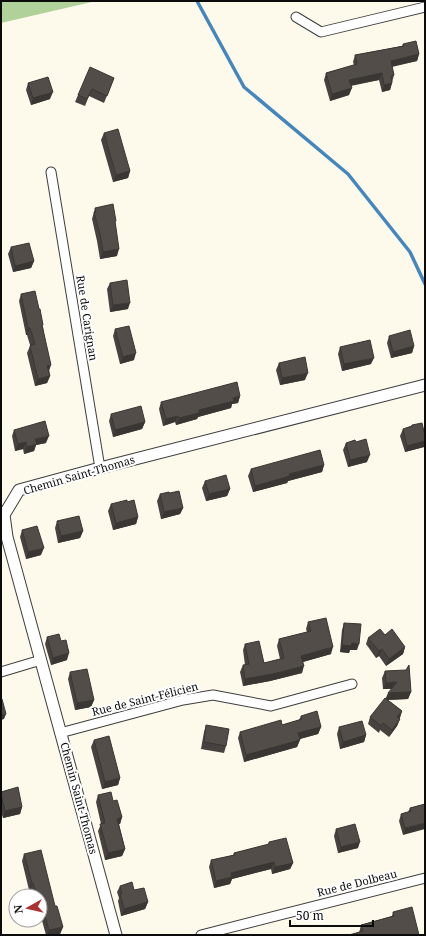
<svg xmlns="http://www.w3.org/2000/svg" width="426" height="936" viewBox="0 0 426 936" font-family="'Noto Serif',serif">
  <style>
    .forest { fill: #b0d29a }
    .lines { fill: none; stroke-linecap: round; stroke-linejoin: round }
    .stream { stroke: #4487be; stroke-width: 3.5 }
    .minor-casing { stroke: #3e3e3e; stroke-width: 11 }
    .tertiary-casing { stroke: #3e3e3e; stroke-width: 13 }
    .minor { stroke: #fff; stroke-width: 9 }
    .tertiary { stroke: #fff; stroke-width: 11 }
    .wall { fill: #47423f }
    .shaded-wall { fill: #393633 }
    .building { fill: #524d49; stroke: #393633 }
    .labels { text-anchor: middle; stroke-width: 4; stroke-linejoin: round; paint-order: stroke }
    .street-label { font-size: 11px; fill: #0b0b0b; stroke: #fff }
  </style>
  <rect width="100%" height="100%" fill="#fdfaeb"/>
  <path class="forest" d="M1,1H96L1,23Z"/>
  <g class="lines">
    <path class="stream" d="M197,1L244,87L348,174L410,252L425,284"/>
    <defs>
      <path id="minor" d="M296,17L321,32L425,7
        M51,172L100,468
        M1,672L41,660
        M60,733L183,700L213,695L271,706L352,684
        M201,935L425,878"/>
      <path id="tertiary" d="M116,935L7,537L4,515L19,490L100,468L425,385"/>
    </defs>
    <use href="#minor" class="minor-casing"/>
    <use href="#tertiary" class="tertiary-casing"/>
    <use href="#minor" class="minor"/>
    <use href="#tertiary" class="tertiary"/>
  </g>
  <path class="wall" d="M403,44L419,54L417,61L392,67L394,75L390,90L382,92L379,80L351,86L349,95L330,101L324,80L326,73L354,65L353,62L355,55L402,46Z
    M114,78L104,103L89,96L85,106L75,102L78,95Z
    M28,83L50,99L31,105L26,90Z
    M104,133L130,171L128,178L113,182L101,140Z
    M95,208L115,223L117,256L100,259L97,241L92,219Z
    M11,247L34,261L31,268L13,272L8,254Z
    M110,283L128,309L110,312L107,289Z
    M21,294L43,327L50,376L47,383L35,386L27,353L30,346V345L27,335H26L19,301Z
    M115,329L134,360L120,364L113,336Z
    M389,336L414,346L412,353L391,358L387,343Z
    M340,347L371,364L342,371L338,354Z
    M279,363L305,380L280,385L276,370Z
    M240,396L238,403L232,404L231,408L198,417L197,419L176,425L175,422L163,426L159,409L161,402Z
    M111,414L145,422L142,429L113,437L109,421Z
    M412,425L425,436V444L424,447L405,452L400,436L403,429L411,426Z
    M14,430L46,443L36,445L34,451L24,454L23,449L15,451L12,436Z
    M346,443L367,462L348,467L343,450Z
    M324,465L322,472L288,481L287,483L253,492L248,476L251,469Z
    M205,481L230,489L227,496L206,501L202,488Z
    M160,494L183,508L180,514L161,519L157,501Z
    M127,502L138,517L136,524L113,530L108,511L111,504Z
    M57,521L83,531L80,538L58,543L55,528Z
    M22,530L41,555L26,559L20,537Z
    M308,622L331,654L303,662L302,673L270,681L243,686L240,672L243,665H245L243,650L245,644L264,663L280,659L277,646L279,639L307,632L306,629Z
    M344,623L357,650H350L349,653L340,652L342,630Z
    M385,635L405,647L403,654L386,666L379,656L376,658L366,644L368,638Z
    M47,637L61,641L67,660L51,665L45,644Z
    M385,671L411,692L408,699L388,700L402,711L399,719H400L397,726L389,737L380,730L379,733L368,724L370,717L386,699L392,689H383L382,678Z
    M70,672L94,700L91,707L75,710L68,679Z
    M301,716L321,727L318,734L300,739L297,747L244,762L238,738L240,732L282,725L299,720Z
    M206,725L226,746L224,753L201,749L204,732Z
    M339,727L366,735L364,742L340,749L337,734Z
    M94,740L120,778L118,785L102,789L91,747Z
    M1,792L22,807L20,814L3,818L1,812Z
    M98,795L113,801L122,817L120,824H119L125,849L122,856L105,860L98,831L101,824L96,802Z
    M425,804L403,835L399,821L401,814L408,812L410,808Z
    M336,829L358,848L338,853L334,836Z
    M269,842L293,863L290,869L272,874L271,869L232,879L230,884L214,888L209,867L211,860L233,855L234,853L268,845Z
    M24,854L55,906L63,927L60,934L55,935H46L41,917H40V896H32L30,889L29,890L22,861Z
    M120,886L134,890L148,902L145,909L121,916L118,901L119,898L117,892Z
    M393,912L419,935L359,933L361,925L392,916Z"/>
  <path class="shaded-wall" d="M419,54L417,61L388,67L391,61Z
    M382,73L379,80L346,86L349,80Z
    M392,83L390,90L382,92L384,85Z
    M352,88L349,95L330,101L332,94Z
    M53,92L50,99L31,105L33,98Z
    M130,171L128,178L113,182L116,175Z
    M119,249L117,256L100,259L103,252Z
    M34,261L31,268L13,272L15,266Z
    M130,303L128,309L110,312L113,305Z
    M28,328H30L27,335H26Z
    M414,346L412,353L391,358L393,352Z
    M136,353L134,360L120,364L123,357Z
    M374,358L371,364L342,371L344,364Z
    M51,365L49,371L47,366Z
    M308,373L305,380L280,385L282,378Z
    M50,376L47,383L35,386L38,379Z
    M240,396L238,403L232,404L231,408L198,417L197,419L176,425L179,418L233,398Z
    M178,416L175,422L163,426L166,419Z
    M145,422L142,429L113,437L115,430Z
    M49,436L46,443L36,445L34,451L24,454L27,447L35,439Z
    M425,441V444L424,447L405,452L407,446Z
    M26,442L23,449L15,451L18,444Z
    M370,455L367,462L348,467L350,460Z
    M324,465L322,472L288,481L287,483L253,492L255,486L289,474Z
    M230,489L227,496L206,501L209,494Z
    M183,508L180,514L161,519L164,512Z
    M138,517L136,524L113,530L116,523Z
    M83,531L80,538L58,543L61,536Z
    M44,548L41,555L26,559L28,552Z
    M352,643L359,644L357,650H350L349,653L340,652L342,645Z
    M333,647L331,654L299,663L301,656Z
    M405,647L403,654L386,666L389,659Z
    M382,649L379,656L376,658L379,651Z
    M69,653L67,660L51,665L53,658Z
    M304,666L302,673L270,681L243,686L245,679Z
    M397,682L394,688L383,689L386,683Z
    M411,692L408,699L385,700L388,693Z
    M94,700L91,707L75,710L77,703Z
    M402,711L400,718L395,724L397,717Z
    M6,714L4,719L1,720V715Z
    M400,719L397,726L389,737L392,730Z
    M321,727L318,734L296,740L298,733Z
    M366,735L364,742L340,749L343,742Z
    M300,740L297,747L244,762L246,755Z
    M120,778L118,785L102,789L105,782Z
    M22,807L20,814L3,818L5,811Z
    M122,817L120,824L115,825L117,819Z
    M425,823V829L403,835L405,828Z
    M360,842L358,848L338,853L341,847Z
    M125,849L122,856L105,860L108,853Z
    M274,862L271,869L232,879L230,884L214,888L216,881L231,873Z
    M293,863L290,869L272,874L275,867Z
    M32,883H33L30,889L29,890Z
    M148,902L145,909L121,916L124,909Z
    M43,910L41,917H40V913L41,911Z
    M63,927L60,934L55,935H47L49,930Z"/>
  <path class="building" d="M416,41L419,54L391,61L394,75L391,76L392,83L384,85L382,73L349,80L352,88L332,94L326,73L357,64L355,55L404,46L403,44Z
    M90,67L114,78L107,96L92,89L87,99L78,95Z
    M48,77L53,92L33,98L28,83Z
    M118,129L130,171L116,175L104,133Z
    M113,204L116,221H115L119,249L103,252L100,234L94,212H96L95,208Z
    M29,243L34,261L15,266L11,247Z
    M127,280L130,303L113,305L110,283Z
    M35,291L39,309H40L43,325H42L51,365L47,366L50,376L38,379L30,346L35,344L30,328H28L21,294Z
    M129,326L136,353L123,357L115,329Z
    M410,330L414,346L393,352L389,336Z
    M370,340L374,358L344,364L340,347Z
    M305,357L308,373L282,378L279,363Z
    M237,382L240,396L233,398L234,401L199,410V413L179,418L178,416L166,419L161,402Z
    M141,406L145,422L115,430L111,414Z
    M45,421L49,436L35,439L37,444L27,447L26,442L18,444L14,430Z
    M422,423L425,436V441L407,446L403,429L412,426V425Z
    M366,439L370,455L350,460L346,443L355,440L356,442Z
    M320,450L324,465L289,474L290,476L255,486L251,469Z
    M226,475L230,489L209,494L205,481Z
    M179,491L183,508L164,512L160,494L169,492L170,493Z
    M127,500V502L134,500L138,517L116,523L111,504Z
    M79,516L83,531L61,536L57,521Z
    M37,526L44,548L28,552L22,530Z
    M326,618L333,647L301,656L304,666L273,674L245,679L243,665L249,664L245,644L259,641L264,663L284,658L279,639L311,631L308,622Z
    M344,623L361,624L359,644L352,643L351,646L342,645Z
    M380,629L385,635L392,629L405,647L389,659L382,649L379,651L368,638Z
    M59,634L61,641L66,640L69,653L53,658L47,637Z
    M409,665L411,692L388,693L397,682L386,683L385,671L406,670Z
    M87,669L94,700L77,703L70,672Z
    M385,698L402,711L397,717L400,719L392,730L383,723L381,726L370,717Z
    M2,699L6,714L1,715V700Z
    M317,711L321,727L298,733L300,740L246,755L240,732L281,720L282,725L302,719L301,716Z
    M362,721L366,735L343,742L339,727Z
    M206,725L229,729L226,746L204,742Z
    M109,736L120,778L105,782L94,740Z
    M18,787L22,807L5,811L1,795V792Z
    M111,792L113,801L117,800L122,817L117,819L125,849L108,853L100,824L105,823L98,795Z
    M425,804V823L405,828L401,814L411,811L410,808Z
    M355,824L360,842L341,847L336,829Z
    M286,838L293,863L275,867L274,862L231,873L232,877L216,881L211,860L235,855L234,853L269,844V842Z
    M41,850L55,906H57L63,927L49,930L43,910L41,911L40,907V896H37L33,883H32L24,854Z
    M132,882L134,890L144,888L148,902L124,909L120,894H122L120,886Z
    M412,907L419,935H349L363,931L361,925L394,916L393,912Z"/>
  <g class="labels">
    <g class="street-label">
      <text transform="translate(87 318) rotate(81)" y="4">Rue de Carignan</text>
      <text transform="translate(79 475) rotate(-16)" y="4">Chemin Saint-Thomas</text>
      <text transform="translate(145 699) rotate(-14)" y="4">Rue de Saint-Félicien</text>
      <text transform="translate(79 798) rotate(75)" y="4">Chemin Saint-Thomas</text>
      <text transform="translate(357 883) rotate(-14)" y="4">Rue de Dolbeau</text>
    </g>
  </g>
  <rect width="426" height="936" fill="none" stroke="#0b0b0b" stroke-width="4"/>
  <g transform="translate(28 908) rotate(262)"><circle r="19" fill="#ffffff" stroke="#9d9d9d"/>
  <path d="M0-3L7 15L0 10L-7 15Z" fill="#ab3333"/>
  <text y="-6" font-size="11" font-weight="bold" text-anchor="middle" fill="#0b0b0b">N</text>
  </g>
  <path d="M290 920v6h83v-6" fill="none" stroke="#0b0b0b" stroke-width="2"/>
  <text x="296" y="920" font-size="12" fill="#0b0b0b" stroke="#ffffff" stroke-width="3" paint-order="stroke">50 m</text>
</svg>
